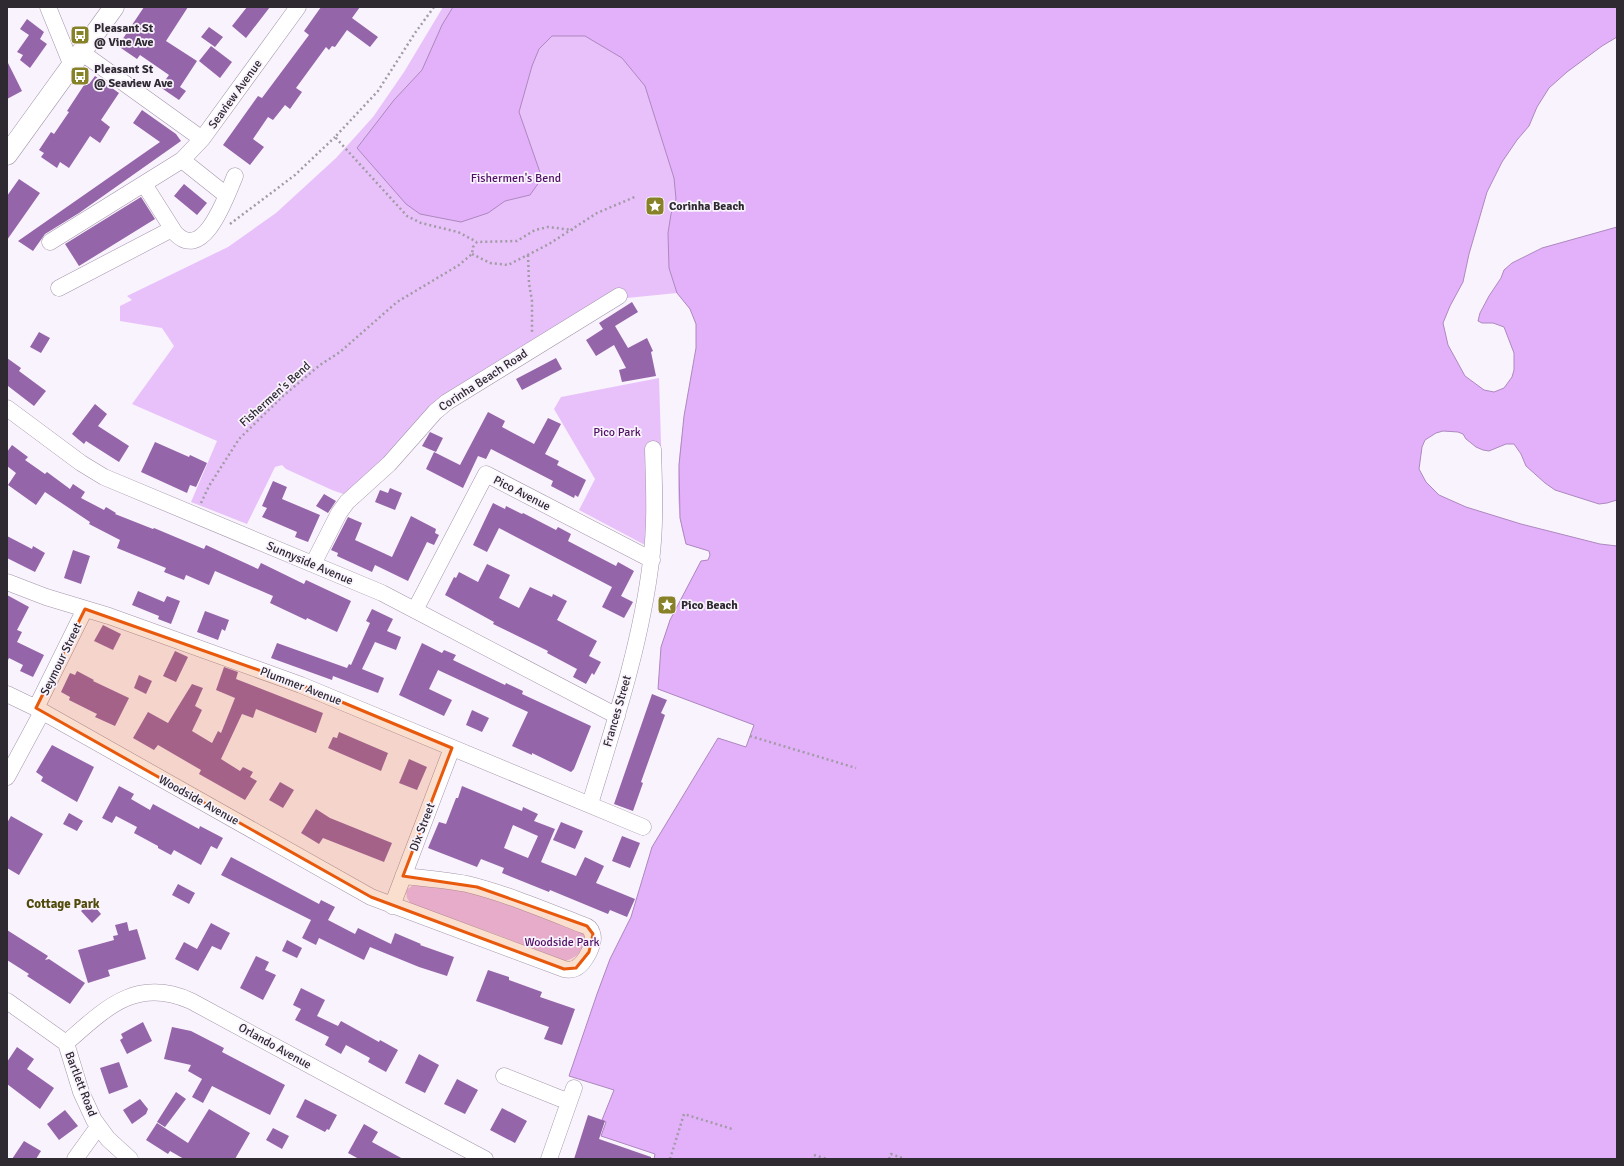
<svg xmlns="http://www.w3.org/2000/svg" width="1624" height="1166" viewBox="0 0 1624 1166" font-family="Signika,sans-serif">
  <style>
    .green { fill: #e8c1fa }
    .water { fill: #e3b0fa; stroke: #ad88be }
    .building { fill: #9565a9; fill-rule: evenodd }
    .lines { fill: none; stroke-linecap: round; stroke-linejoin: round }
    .minor-casing { stroke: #a495ab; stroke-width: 17 }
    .major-casing { stroke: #a495ab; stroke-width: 21 }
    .path { stroke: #a19ba5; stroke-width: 2.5; stroke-dasharray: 2 3; stroke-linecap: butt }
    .minor { stroke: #fff; stroke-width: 16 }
    .major { stroke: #fff; stroke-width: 20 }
    .marked { fill: #e8590c; fill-opacity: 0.2; stroke: #e8590c; stroke-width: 3; stroke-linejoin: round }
    .labels { text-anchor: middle; stroke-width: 3.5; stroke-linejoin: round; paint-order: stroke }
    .poi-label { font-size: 12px; font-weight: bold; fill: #2f2932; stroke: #f9f3fd; text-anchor: start }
    .street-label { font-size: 12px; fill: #2f2932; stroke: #f9f3fd }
    .park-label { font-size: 12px; fill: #501066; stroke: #f9f3fd }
    .neighbourhood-label { font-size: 13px; font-weight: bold; fill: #4f4a0a; stroke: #f9f3fd }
  </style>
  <rect width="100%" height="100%" fill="#f9f3fd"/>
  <path class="green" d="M443,7H669L776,842L601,1136L606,1122L602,1120L614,1090L569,1076L597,994L610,959L631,917L652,847L718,738L746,747L754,725L658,689L661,647L670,620L701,561L708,560L710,555L709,551L686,544C671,501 680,437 689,393C692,374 700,342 696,324C693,311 685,302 677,293L627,298L504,360L396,451L346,495L332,490L286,469L282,465L275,467L247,524L191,502L217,441L132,404L174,346L162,328L120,321V306L132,300L127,296L228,247L276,213L336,158L373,117L404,72Z
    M659,378L663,507L660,553L579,510L595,479L554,409L561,397Z
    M422,884L461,889L506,902L583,931C587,949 580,956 565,961L495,934L411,904L407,898L406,890L412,886Z"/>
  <path class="water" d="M453,7H1617V37L1602,46L1567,72L1549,88L1537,107L1529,126L1517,140L1502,162L1487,192L1469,254L1463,282L1450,306L1443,323L1448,345L1465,376L1484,390L1494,392L1504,388L1512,377L1514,370V353L1504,327L1493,323H1482L1478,321L1480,313L1489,296L1501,278L1504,270L1512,263L1542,248L1617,227V500L1607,503L1599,504L1555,490L1545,483L1526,466L1521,454L1514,444H1506L1489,451L1483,450L1476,447L1466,439L1463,434L1458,432L1443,431L1436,433L1425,440L1422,447L1419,469L1426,482L1439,495L1466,507L1521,524L1600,544L1617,546V1159H654L655,1154L601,1136L606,1122L602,1120L614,1090L569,1076L597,994L610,959L631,917L652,847L718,738L746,747L754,725L658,689L661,647L670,620L701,561L708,560L710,555L709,551L686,544L680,518L679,465L684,416L696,348V324L690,309L677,293L669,268L668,233L671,214L676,199L674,178L645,86L622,58L585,36H552L539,49L532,66L519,112L542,178L530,195L505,201L488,213L461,222L420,214L406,204L357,148L394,100L422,70L442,25Z"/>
  <path class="building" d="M144,7H188L166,41L197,61L180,87L186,91L179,100L160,87L169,75L140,55L137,59L118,46Z
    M247,7H270L246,38L232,26Z
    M321,7H360L352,18L378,37L370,47L347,30L335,47L332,46L329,50L326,47L296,88L302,92L290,109L285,105L273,120L268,117L253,139L264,147L250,165L223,145L258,96L262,98L309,35L304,31Z
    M27,19L44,32L40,39L47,44L30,68L20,60L23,55L17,52L29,35L20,29Z
    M209,27L223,37L215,47L201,37Z
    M211,46L232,62L220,78L199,61Z
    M7,61L22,91L7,99Z
    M95,76L119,93L101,120L110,127L100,143L90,136L69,168L60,162L57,168L41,157L44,153L39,150L51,132L54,134L69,112L67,111L86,82L89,84Z
    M142,110L176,134L181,141L79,213L45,234L33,251L18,241L160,142L133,123Z
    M19,179L40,193L7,240V196Z
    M184,184L207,203L197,215L174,196Z
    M141,197L155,219L79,266L65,244Z
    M632,302L638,312L615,326L628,348L647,338L653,351L651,352L656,376L622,382L619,370L626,368L614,345L596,356L586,340L603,329L599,323Z
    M39,332L50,338L41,353L30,347Z
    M7,358L21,368L19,371L46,391L34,406L8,386L7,388Z
    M556,358L562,369L522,390L516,379Z
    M95,404L107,414L98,426L129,446L119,462L86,441L84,444L72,434Z
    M488,412L505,421L502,427L534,444L548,418L561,424L545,454L559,461L557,465L586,480L578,497L575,495L574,498L551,486L553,481L491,449L486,459L478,456L463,488L426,469L434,452L460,465Z
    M430,432L443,438L436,452L422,446Z
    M155,442L189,457L190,455L207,463L196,487L190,485L187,493L141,472Z
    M12,445L28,457L25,460L45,474L47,472L70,489L73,484L85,492L81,498L104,510L106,507L116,513L115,514L153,529L154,528L204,549L206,545L258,569L261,563L304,584L306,580L351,601L337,632L307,618L306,620L270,603L273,596L215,571L209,585L186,575L184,580L164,572L166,568L117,548L120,540L89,524L90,522L45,492L36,505L8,485L16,473L7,466V452Z
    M273,481L287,487L282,499L320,515L308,542L295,537L297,532L262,517L267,508L262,506Z
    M390,488L402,493L395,510L375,502L380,490L388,493Z
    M324,494L336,501L328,513L316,506Z
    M493,503L505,509L506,506L522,514L523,513L556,530L558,527L571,534L568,541L616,566L618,562L634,571L621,596L633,602L624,618L602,607L612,587L499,528L487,552L473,545Z
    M411,516L436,529L435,533L439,535L434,545L427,542L408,581L375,565L372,572L337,556L338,553L331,550L348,517L362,523L355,540L392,557Z
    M7,536L32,549L33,546L45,553L35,572L7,558Z
    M73,550L90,556L81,584L64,578Z
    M487,564L510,575L499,598L519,608L530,587L552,597L553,594L567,601L557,620L597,641L589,656L601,662L594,675L592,673L586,684L573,677L577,669L547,653L548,651L493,624L494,622L445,595L454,577L456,578L459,572L478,582Z
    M138,591L164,602L167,596L180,601L171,624L158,619L159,616L132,605Z
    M7,595L29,607L17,630L22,632L17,642L44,655L33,677L20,671L23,665L9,658L7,662Z
    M372,609L393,619L387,631L401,637L396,650L375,642L362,669L384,678L378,693L333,676L332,680L271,658L277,643L347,668L349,664L351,665L370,623L366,621Z
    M205,611L229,620L225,631L222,629L218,640L197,632Z
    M103,625L121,634L113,650L94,641Z
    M422,643L442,653L444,650L456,655L453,660L505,685L506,683L523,691L522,694L591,726L574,769L571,772L532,753V755L512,746L528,712L438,670L429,689L452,700L444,716L399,695Z
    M175,651L188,657L176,682L163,676Z
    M224,667L238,672L236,679L323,713L316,733L256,709L253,718L242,714L221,759L240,771L243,767L253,772L250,777L257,781L245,800L199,774L201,770L158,745L154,750L133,738L148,712L168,723L192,684L203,688L195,706L202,710L192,731L212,743L218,731L221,733L235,698L216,690Z
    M77,671L94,680L93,681L129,698L115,726L95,717L97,714L69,700L70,697L61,692L70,673L75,675Z
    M139,675L152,681L146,694L134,688Z
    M652,694L667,700L661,713L665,715L641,782L643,783L633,811L614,804Z
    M472,710L489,718L482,732L466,725Z
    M339,732L388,753L381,771L328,748L333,737L337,738Z
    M52,745L94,767L77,802L41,781L43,777L36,772Z
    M409,759L427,767L417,790L399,783Z
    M280,782L294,790L283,808L269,800Z
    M119,786L134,794L131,799L150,810L153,804L199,829L200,826L223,838L217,849L211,846L201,865L174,850L171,855L158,848V846L134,833L137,827L116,816L112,823L102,818Z
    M462,786L522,811L523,807L538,814L534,821L555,829L541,862L576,876L585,857L604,866L596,883L635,899L627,917L610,910L608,914L550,890L549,892L502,873L504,868L481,859L477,867L428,848L439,822L446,824L456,798H458ZM513,825L538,836L528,858L504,848Z
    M316,809L330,818L392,843L384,862L323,838L319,844L301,833Z
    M69,813L83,821L77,831L63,824Z
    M11,816L43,834L19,875L7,868V823Z
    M561,822L583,831L575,849L553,840Z
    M622,836L640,843L630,868L612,861Z
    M231,857L319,904L321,900L335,907L328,920L355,934L358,928L391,944L395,933L421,944L420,945L454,957L447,976L419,967L370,947L364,960L319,938L316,945L302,938L311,920L221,875Z
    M178,884L195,893L189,904L172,895Z
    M91,902L101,914L92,923L81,911Z
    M127,922L129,931L137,929L146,959L108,970L110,976L88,983L78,950L114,940L113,936L118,935L115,925Z
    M211,923L230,933L221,950L212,946L198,971L175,959L184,942L197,949Z
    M7,930L48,956L45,960L49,959L85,983L70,1004L27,976L29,974L7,960Z
    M287,940L302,948L297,958L282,951Z
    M256,956L269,962L265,970L276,975L263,1000L240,988Z
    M488,970L509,977V980L542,992L540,997L575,1009L562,1045L544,1039L549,1027L476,1001Z
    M301,988L325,1000L317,1016L338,1026L341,1021L379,1042L380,1040L398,1050L386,1072L368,1062L370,1058L346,1045L341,1054L325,1045L329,1037L295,1020L301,1009L293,1005Z
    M143,1022L152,1041L127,1054L120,1040L123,1038L121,1034Z
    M172,1027L191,1031L224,1048L222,1052L285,1085L270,1115L212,1086L203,1103L192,1097L202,1079L188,1071L191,1065L164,1059Z
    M17,1047L34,1059L27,1069L54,1088L40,1109L7,1084V1062Z
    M419,1054L439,1065L425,1093L405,1083Z
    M119,1062L128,1087L109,1094L100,1068Z
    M457,1079L478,1090L465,1114L444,1104Z
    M176,1092L186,1099L165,1127L157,1122Z
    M140,1099L148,1109L146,1114L132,1124L123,1110Z
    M305,1099L337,1115L329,1130L327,1129L325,1132L296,1117Z
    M502,1108L527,1121L515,1143L490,1130Z
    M209,1109L250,1133L235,1159H184L170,1151L168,1154L146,1140L157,1123L188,1143Z
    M65,1110L78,1126L59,1140L47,1124Z
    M588,1115L605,1121L599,1139L651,1157V1159H574Z
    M364,1124L378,1132L372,1142L403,1159H359L348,1153Z
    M273,1128L289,1136L282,1149L266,1140Z
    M24,1141L41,1151L36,1159H12Z"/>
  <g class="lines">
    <defs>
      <path id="minor" d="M48,7L72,66
        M81,52L202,139L298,7
        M182,160L226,195
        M144,184L175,233C204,264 227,194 235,176
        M50,242L182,160L202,139
        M59,288L172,229
        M7,408L81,463L104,477L382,593L617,716
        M313,564L339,513L347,502L389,464L435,412L447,402L619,296
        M7,582L46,597L109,616L301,685L643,827
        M415,610L486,474L652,560
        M7,694L36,708L371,897L564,969C568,970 572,970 576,968C585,963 596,943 592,933C591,928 587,926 583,925C545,910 507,894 467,884C446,880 424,878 403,876
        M36,708L85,609
        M7,777L42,712
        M590,804C614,725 641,644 651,561C656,524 654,486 653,449
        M392,906L452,748
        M7,1001L66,1043L81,1092L94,1120L108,1139L130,1159
        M66,1043C105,1009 136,976 191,1001L400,1114L485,1159
        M504,1076L569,1102
        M75,1159L98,1127
        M549,1159L574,1088"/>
      <path id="major" d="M7,155L114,7"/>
    </defs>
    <use href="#minor" class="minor-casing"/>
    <use href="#major" class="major-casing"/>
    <path class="path" d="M434,7L415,33L378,91L335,137L407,216L421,223L458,232L477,242
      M230,224L295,175L335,137
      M472,254L490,263L508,265L549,244L597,213L637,196
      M528,255L529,283L532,301V333
      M201,503L209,486L239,439L283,396L320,365L340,352L397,302L459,265L472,254L473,247L477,242L517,241L535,230L548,227L573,230
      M750,736L856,768
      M814,1155L827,1159
      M670,1159L684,1114L732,1129
      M889,1159L891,1154L905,1159"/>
    <use href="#minor" class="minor"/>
    <use href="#major" class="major"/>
  </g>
  <path class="marked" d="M85,609L301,685L452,748L403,876L477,887L587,926L593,934L589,952L576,968L564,969L371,897L36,708Z"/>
  <defs>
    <symbol id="bus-square" viewBox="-11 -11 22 22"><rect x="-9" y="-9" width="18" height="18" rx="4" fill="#878128" stroke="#f9f3fd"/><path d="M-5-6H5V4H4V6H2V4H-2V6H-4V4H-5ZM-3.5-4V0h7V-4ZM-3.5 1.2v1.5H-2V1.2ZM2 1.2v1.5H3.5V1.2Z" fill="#fff"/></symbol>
    <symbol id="sight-square" viewBox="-11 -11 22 22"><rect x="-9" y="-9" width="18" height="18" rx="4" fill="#878128" stroke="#f9f3fd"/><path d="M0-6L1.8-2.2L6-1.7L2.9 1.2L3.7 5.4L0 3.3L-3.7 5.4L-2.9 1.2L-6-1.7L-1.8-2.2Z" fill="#fff"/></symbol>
  </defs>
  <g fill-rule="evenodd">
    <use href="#bus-square" x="69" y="24" width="22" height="22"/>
    <use href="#bus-square" x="69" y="65" width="22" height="22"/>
    <use href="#sight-square" x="644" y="195" width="22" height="22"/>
    <use href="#sight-square" x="656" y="594" width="22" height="22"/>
  </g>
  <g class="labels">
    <g class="poi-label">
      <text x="94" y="32">Pleasant St<tspan x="94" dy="14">@ Vine Ave</tspan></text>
      <text x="94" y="73">Pleasant St<tspan x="94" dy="14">@ Seaview Ave</tspan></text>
      <text x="669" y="210">Corinha Beach</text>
      <text x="681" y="609">Pico Beach</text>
    </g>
    <g class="street-label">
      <text transform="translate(235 94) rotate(-54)" y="4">Seaview Avenue</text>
      <text transform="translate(483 380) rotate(-33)" y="4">Corinha Beach Road</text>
      <text transform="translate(275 394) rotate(-42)" y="4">Fishermen's Bend</text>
      <text transform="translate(522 493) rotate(27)" y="4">Pico Avenue</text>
      <text transform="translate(310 563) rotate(23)" y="4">Sunnyside Avenue</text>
      <text transform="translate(61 659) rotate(-64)" y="4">Seymour Street</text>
      <text transform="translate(301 686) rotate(21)" y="4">Plummer Avenue</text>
      <text transform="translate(617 711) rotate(-74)" y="4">Frances Street</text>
      <text transform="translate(199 800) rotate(29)" y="4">Woodside Avenue</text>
      <text transform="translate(422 827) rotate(-69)" y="4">Dix Street</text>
      <text transform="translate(275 1046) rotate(29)" y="4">Orlando Avenue</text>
      <text transform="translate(81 1084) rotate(69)" y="4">Bartlett Road</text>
    </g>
    <g class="park-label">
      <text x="516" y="182">Fishermen's Bend</text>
      <text x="617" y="436">Pico Park</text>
      <text x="562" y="946">Woodside Park</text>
    </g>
    <g class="neighbourhood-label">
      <text x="63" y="908">Cottage Park</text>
    </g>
  </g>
  <rect width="1624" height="1166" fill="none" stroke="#2f2932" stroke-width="16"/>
</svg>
